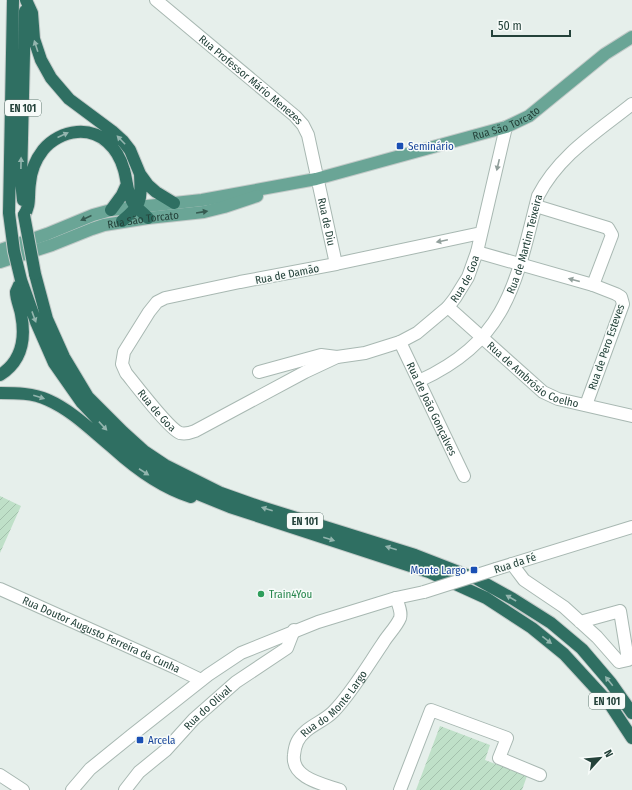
<svg xmlns="http://www.w3.org/2000/svg" width="632" height="790" viewBox="0 0 632 790" font-family="'Fira Sans Condensed',sans-serif">
  <style>
    .garden { fill: url(#garden-furrows) }
    .lines { fill: none; stroke-linecap: round; stroke-linejoin: round }
    .minor-casing { stroke: #a8b8b2; stroke-width: 14 }
    .major-casing { stroke: #c2cac8; stroke-width: 14 }
    .highway-casing { stroke: #c2cac8; stroke-width: 14 }
    .minor { stroke: #fff; stroke-width: 12 }
    .major { stroke: #6aa596; stroke-width: 12 }
    .highway { stroke: #2f6f62; stroke-width: 12 }
    .minor-bridge-casing { stroke: #a8b8b2; stroke-width: 14; stroke-linecap: butt }
    .highway-bridge-casing { stroke: #c2cac8; stroke-width: 14; stroke-linecap: butt }
    .minor-bridge { stroke: #fff; stroke-width: 12 }
    .highway-bridge { stroke: #2f6f62; stroke-width: 12 }
    .oneway { fill: #93b5ae }
    .oneway2 { fill: #92a09c }
    .oneway3 { fill: #365b51 }
    .transit-dot { fill: #1a4fb4; stroke: #f7fbf9; stroke-width: 1.5 }
    .leisure-dot { fill: #2e9e5b; stroke: #f7fbf9; stroke-width: 1.5 }
    .labels { text-anchor: middle; stroke-width: 3; stroke-linejoin: round; paint-order: stroke }
    .shield { fill: #f7fbf9; stroke: #637a73; stroke-width: 1 }
    .shield-label { font-size: 10px; font-weight: bold; fill: #24423a }
    .street-label { font-size: 11px; fill: #24423a; stroke: #f7fbf9 }
    .transit-label { font-size: 11px; fill: #164399; stroke: #f7fbf9; text-anchor: start }
    .leisure-label { font-size: 11px; fill: #27864d; stroke: #f7fbf9; text-anchor: start }
  </style>
  <defs>
    <pattern id="garden-furrows" width="10" height="10" patternUnits="userSpaceOnUse"><rect width="10" height="10" fill="#bfe0c8"/><path d="M-1 1l2-2M0 10L10 0M9 11l2-2" fill="none" stroke="#a4c1ad"/></pattern>
  </defs>
  <rect width="100%" height="100%" fill="#e6efeb"/>
  <path class="garden" d="M0,496L21,506L0,553Z
    M440,726L490,745L485,760L527,776L522,790H416Z"/>
  <g class="lines">
    <defs>
      <g id="minor">
        <path id="s1" d="M156,0L295,116L303,125L308,135L336,264"/>
        <path d="M536,206L608,228L612,235L593,285"/>
        <path id="s2" d="M481,233L336,264L240,282L165,298L157,302L149,312L124,352L122,364L126,373C135,384 169,429 180,433C185,434 190,433 195,431L305,372L337,357L365,353L400,342L417,333L448,307L455,298L468,277L477,252L506,127"/>
        <path d="M477,252L593,285L616,294L621,297L623,304L586,405"/>
        <path id="s3" d="M448,307L543,392L558,399L632,416"/>
        <path id="s4" d="M400,342L464,476"/>
        <path d="M259,372L321,355L337,357"/>
        <path id="s5" d="M419,381C508,340 516,283 538,196C559,155 597,132 632,104"/>
        <path d="M512,564L524,580L564,607L597,637L619,662L628,660L620,611L580,622"/>
        <path d="M496,569L632,527"/>
        <path id="s6" d="M0,589L174,667L201,680"/>
        <path d="M0,775L23,790"/>
        <path d="M72,790L90,769L132,735L208,675L241,653L318,622L396,598L424,592"/>
        <path id="s7" d="M125,790L139,772L166,750L194,719L236,682L287,648L294,630"/>
        <path id="s8" d="M340,790C323,784 291,778 294,755C295,744 298,738 306,731C314,724 325,720 333,712C351,694 368,665 383,643C387,636 397,626 400,618C402,612 398,604 396,598"/>
        <path d="M400,790L431,710L507,738L499,758L540,775"/>
      </g>
      <g id="major">
        <path id="s9" d="M0,250L47,234L93,215L111,210L202,200L316,179L506,127L529,116L605,54L632,37"/>
        <path id="s10" d="M0,262L52,245L92,229L104,225L148,218L204,212L224,207L257,196"/>
      </g>
      <path id="highway" d="M26,0L32,13L34,39L41,60L51,78L69,99L112,131L123,141L130,150L140,174L148,185L156,192L174,203
        M23,200L21,181L25,11
        M111,210L122,195L127,184
        M9,213L13,0
        M24,215C31,206 28,195 30,183C31,171 36,159 43,150C51,140 64,133 77,132C101,130 118,148 124,170C127,180 127,194 133,203C137,208 143,213 148,218
        M122,221C143,204 141,199 140,174
        M35,274L47,319L64,357L88,397L123,432L144,451L165,465L221,493L258,506L415,555L477,579L513,599L551,623L582,649L611,683L632,713
        M21,280L36,322L54,363L82,403L116,439L141,459L193,492L230,507L429,572L486,598L532,628L564,654L609,703L632,738
        M0,375C22,361 26,339 21,314C20,308 16,299 16,292C17,289 20,284 21,280
        M0,393C16,393 33,393 48,400C73,411 93,432 114,449C136,469 163,488 191,497"/>
    </defs>
    <use href="#minor" class="minor-casing"/>
    <use href="#major" class="major-casing"/>
    <use href="#highway" class="highway-casing"/>
    <use href="#minor" class="minor"/>
    <use href="#major" class="major"/>
    <use href="#highway" class="highway"/>
    <defs>
      <path id="minor-bridge" d="M424,592L496,569"/>
      <path id="highway-bridge" d="M9,213L14,251L21,280
        M24,215L35,274"/>
    </defs>
    <use href="#minor-bridge" class="minor-bridge-casing"/>
    <use href="#highway-bridge" class="highway-bridge-casing"/>
    <use href="#minor-bridge" class="minor-bridge"/>
    <use href="#highway-bridge" class="highway-bridge"/>
  </g>
  <defs><path id="oneway-solid" d="M-6-.8H1V-3.2L6.5 0L1 3.2V.8H-6Z"/></defs>
  <g class="oneway">
    <use href="#oneway-solid" transform="translate(36 46) rotate(-108)"/>
    <use href="#oneway-solid" transform="translate(63 135) rotate(-24)"/>
    <use href="#oneway-solid" transform="translate(121 140) rotate(-134)"/>
    <use href="#oneway-solid" transform="translate(21 163) rotate(-89)"/>
    <use href="#oneway-solid" transform="translate(34 317) rotate(70)"/>
    <use href="#oneway-solid" transform="translate(39 397) rotate(17)"/>
    <use href="#oneway-solid" transform="translate(103 426) rotate(47)"/>
    <use href="#oneway-solid" transform="translate(144 472) rotate(33)"/>
    <use href="#oneway-solid" transform="translate(267 509) rotate(-162)"/>
    <use href="#oneway-solid" transform="translate(329 539) rotate(17)"/>
    <use href="#oneway-solid" transform="translate(391 548) rotate(-163)"/>
    <use href="#oneway-solid" transform="translate(511 598) rotate(-150)"/>
    <use href="#oneway-solid" transform="translate(547 640) rotate(38)"/>
    <use href="#oneway-solid" transform="translate(609 681) rotate(-129)"/>
  </g>
  <g class="oneway2">
    <use href="#oneway-solid" transform="translate(498 165) rotate(103)"/>
    <use href="#oneway-solid" transform="translate(442 241) rotate(168)"/>
    <use href="#oneway-solid" transform="translate(574 280) rotate(-165)"/>
  </g>
  <g class="oneway3">
    <use href="#oneway-solid" transform="translate(202 212) rotate(-9)"/>
    <use href="#oneway-solid" transform="translate(86 218) rotate(156)"/>
  </g>
  <g class="transit-dot">
    <rect x="396" y="142" width="8" height="8" rx="2"/>
    <rect x="470" y="566" width="8" height="8" rx="2"/>
    <rect x="136" y="736" width="8" height="8" rx="2"/>
  </g>
  <circle class="leisure-dot" cx="261" cy="594" r="4"/>
  <g class="labels">
    <g class="shield">
      <rect x="5" y="100" width="36" height="16" rx="3"/>
      <rect x="287" y="513" width="36" height="16" rx="3"/>
      <rect x="589" y="693" width="36" height="16" rx="3"/>
    </g>
    <g class="shield-label">
      <text x="23" y="112">EN 101</text>
      <text x="305" y="525">EN 101</text>
      <text x="607" y="705">EN 101</text>
    </g>
    <g class="street-label">
      <text dy="4" stroke="none"><textPath href="#s1" startOffset="124">Rua Professor Mário Menezes</textPath></text>
      <text dy="4" stroke="none"><textPath href="#s9" startOffset="524">Rua São Torcato</textPath></text>
      <text dy="4" stroke="none"><textPath href="#s10" startOffset="150">Rua São Torcato</textPath></text>
      <text dy="4" stroke="none"><textPath href="#s1" startOffset="293">Rua de Diu</textPath></text>
      <text dy="4" stroke="none"><textPath href="#s5" startOffset="181">Rua de Martim Teixeira</textPath></text>
      <text transform="translate(287 274) rotate(-11)" y="4">Rua de Damão</text>
      <text dy="4" stroke="none"><textPath href="#s2" startOffset="828">Rua de Goa</textPath></text>
      <text transform="translate(606 347) rotate(-71)" y="4">Rua de Pero Esteves</text>
      <text dy="4" stroke="none"><textPath href="#s3" startOffset="110">Rua de Ambrósio Coelho</textPath></text>
      <text dy="4" stroke="none"><textPath href="#s2" startOffset="462">Rua de Goa</textPath></text>
      <text dy="4" stroke="none"><textPath href="#s4" startOffset="74">Rua de João Gonçalves</textPath></text>
      <text transform="translate(515 563) rotate(-18)" y="4">Rua da Fé</text>
      <text dy="4" stroke="none"><textPath href="#s6" startOffset="111">Rua Doutor Augusto Ferreira da Cunha</textPath></text>
      <text dy="4" stroke="none"><textPath href="#s8" startOffset="130">Rua do Monte Largo</textPath></text>
      <text dy="4" stroke="none"><textPath href="#s7" startOffset="117">Rua do Olival</textPath></text>
    </g>
    <g class="transit-label">
      <text x="408" y="150">Seminário</text>
      <text x="466" y="574" text-anchor="end">Monte Largo</text>
      <text x="148" y="744">Arcela</text>
    </g>
    <g class="leisure-label">
      <text x="269" y="598">Train4You</text>
    </g>
  </g>
  <g transform="translate(600 758) rotate(63)" stroke="#f7fbf9" stroke-width="3" paint-order="stroke">
  <path d="M0-3L7 15L0 10L-7 15Z" fill="#24423a"/>
  <text y="-6" font-size="11" font-weight="bold" text-anchor="middle" fill="#24423a">N</text>
  </g>
  <path d="M492 30v6h78v-6" fill="none" stroke="#24423a" stroke-width="2"/>
  <text x="498" y="30" font-size="12" fill="#24423a" stroke="#f7fbf9" stroke-width="3" paint-order="stroke">50 m</text>
</svg>
